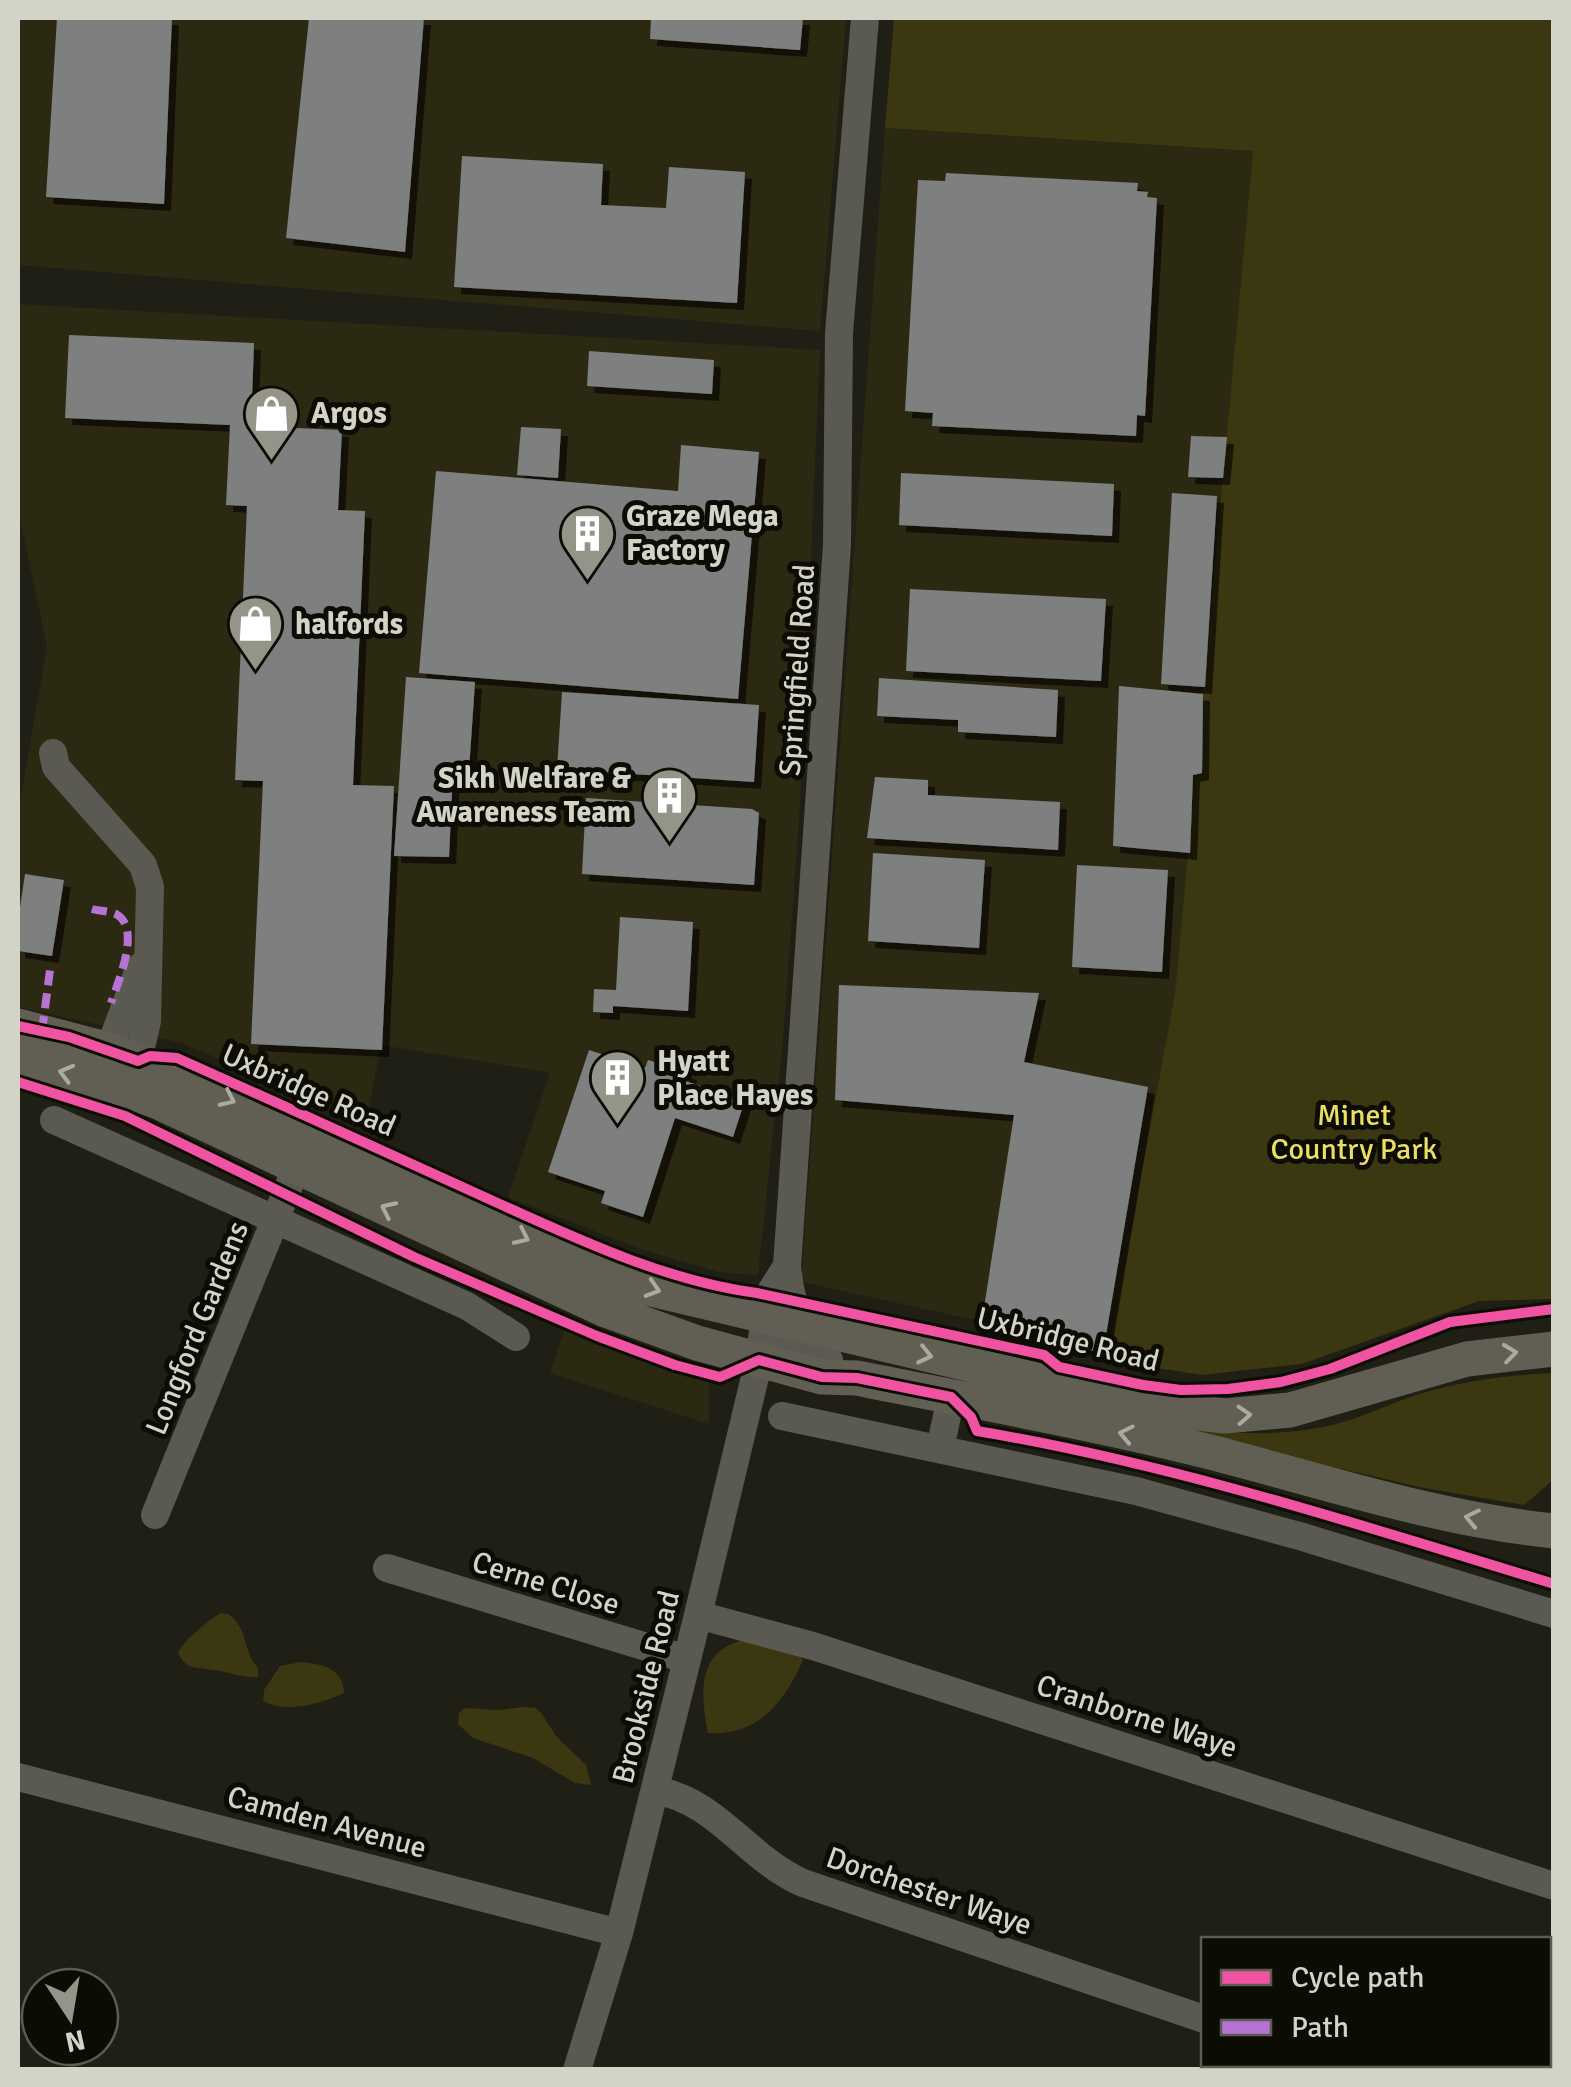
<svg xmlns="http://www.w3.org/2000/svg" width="1571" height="2087" viewBox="0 0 1571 2087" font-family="Signika,sans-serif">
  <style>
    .built { fill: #2c2912 }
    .green { fill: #3b3711 }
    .building { fill: #7e7f7f; filter: url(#shadow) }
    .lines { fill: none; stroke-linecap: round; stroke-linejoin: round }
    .minor { stroke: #5b5a52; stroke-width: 28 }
    .major { stroke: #615f53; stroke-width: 35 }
    .quiet { stroke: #b673d3; stroke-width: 8; stroke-dasharray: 15 8; stroke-linecap: butt }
    .cycleway-casing { stroke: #0c0c05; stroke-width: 16 }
    .cycleway { stroke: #f153a3; stroke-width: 10 }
    .oneway { stroke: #acaa9f }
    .labels { text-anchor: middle; stroke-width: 10; stroke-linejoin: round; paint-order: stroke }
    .poi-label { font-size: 30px; font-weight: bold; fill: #d4d3c8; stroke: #0c0c05; text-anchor: start }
    .street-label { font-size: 30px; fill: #d4d3c8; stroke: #0c0c05 }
    .park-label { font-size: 30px; fill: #ebdf63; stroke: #0c0c05 }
  </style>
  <defs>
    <filter id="shadow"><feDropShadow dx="7" dy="7" stdDeviation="0" flood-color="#0009"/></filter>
  </defs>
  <rect width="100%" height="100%" fill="#201f15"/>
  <path class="built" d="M18,18H846L820,331L18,265Z
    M885,128L1253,151L1175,993L1109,1349L801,1282Z
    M18,304L820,350L800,805L783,1040L758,1275L719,1272L640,1249L508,1197L550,1073L381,1045L366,1122L182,1043L18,1007V813L47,647L18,509Z
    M565,1327L709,1380V1424L550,1373Z"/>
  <path class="green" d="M894,18H1553V1299L1479,1301L1302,1364L1202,1375L1111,1361L1109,1349L1175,993L1253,151L885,128Z
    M1553,1373V1480L1524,1505L1424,1488L1191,1434L1190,1428C1238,1435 1289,1436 1336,1424C1364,1417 1389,1404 1416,1395C1461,1381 1507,1375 1553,1373Z
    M221,1613L228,1614C249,1629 242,1650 258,1668V1677C241,1678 230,1672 214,1670C197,1667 187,1671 178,1653C183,1641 208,1620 221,1613Z
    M744,1640L800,1656L803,1660C785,1701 758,1737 708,1733C700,1694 697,1650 744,1640Z
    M301,1662C322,1664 343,1668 344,1693C320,1704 287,1714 263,1701L264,1690L280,1666Z
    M523,1707L536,1708L542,1714L556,1736L586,1765L591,1785L575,1783L533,1758L473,1738L458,1724L459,1713L465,1708L498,1710Z"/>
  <path class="building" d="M57,18H172L164,204L46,197Z
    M309,18H424L405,252L286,238Z
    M651,18H803L800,50L650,39Z
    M462,156L603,164L601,205L666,208L669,167L745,172L737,303L454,287Z
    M946,173L1138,183L1137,191L1148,192L1147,197L1157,198L1145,416L1137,415L1136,436L932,426L933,413L905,411L918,180L945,181Z
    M69,335L254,343L251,426L342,430L338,510L365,511L353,785L394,786L382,1050L251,1044L263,781L235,780L247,506L226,505L230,425L65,418Z
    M589,351L714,360L712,394L587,386Z
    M521,427L561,429L558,478L517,475Z
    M1191,436L1227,437L1223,478L1188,477Z
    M681,445L759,452L738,699L419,673L436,471L678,491Z
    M901,473L1114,484L1112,536L899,525Z
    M1172,493L1217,496L1205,687L1161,684Z
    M910,589L1106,599L1101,681L906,671Z
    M406,677L475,682L469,770H453L449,857L394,856Z
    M879,678L1058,690L1056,737L958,732V720L877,716Z
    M1119,686L1203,694L1202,773L1193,775L1190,853L1113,846Z
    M562,692L759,705L754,782L557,769Z
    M875,777L928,780V795L1060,802L1058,850L867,838Z
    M586,798L752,809L759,813L754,885L582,874Z
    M873,853L985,860L979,948L868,941Z
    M1077,865L1168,870L1162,972L1072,967Z
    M25,874L64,880L52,956L18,951V921Z
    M620,917L693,922L688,1011L613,1006V1013L593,1012L594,989L616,990Z
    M839,985L1039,993L1024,1062L1148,1087L1103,1353L981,1327L1014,1115L835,1100Z
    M589,1050L645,1068L648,1060L690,1073L688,1082L745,1100L733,1137L675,1118L643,1217L601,1203L605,1191L548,1172Z"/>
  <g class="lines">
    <path class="minor" d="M53,753L56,767L143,865L150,887L147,1021L138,1061L127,1072
      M112,1068L109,1050L140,967
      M54,1120L467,1306L516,1337
      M763,1317C781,1346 797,1354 829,1360
      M821,1329C792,1317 790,1294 787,1266L837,545L839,333L865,18
      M782,1416L1136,1491L1303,1537L1554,1614
      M940,1449L951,1397
      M155,1515L297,1166
      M387,1568L686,1659
      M698,1615L813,1646L1554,1886
      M18,1777L619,1933
      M655,1790C719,1802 745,1857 803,1883L1204,2019
      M1340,2064L1355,2070
      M577,2070L619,1933L698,1615L759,1360L768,1296L787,1266"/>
    <path class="major" d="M18,1026L109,1050L184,1078L562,1256L647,1288L1154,1408L1225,1416L1290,1410L1467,1359L1554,1349
      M18,1062L114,1086L156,1101L603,1309L697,1343L822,1377L857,1378C976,1402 1096,1423 1214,1453C1326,1482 1438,1519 1554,1531"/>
    <path class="quiet" d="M92,909C99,911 110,911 116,914C142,928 118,982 111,1003
      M42,1031L50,970"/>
    <defs>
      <path id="cycleway" d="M18,1026L69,1037L138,1061L150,1056L177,1058C282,1105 386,1152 491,1200C575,1238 665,1281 757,1293L1044,1355L1059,1367L1143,1385L1181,1390L1228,1389L1281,1382L1330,1369L1450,1322L1554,1309
        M18,1082L125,1116L414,1257L597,1336L675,1365L720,1377L759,1360L822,1377L857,1378L951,1397L971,1417L977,1431
        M977,1431C1174,1464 1363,1526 1554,1584"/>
    </defs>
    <use href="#cycleway" class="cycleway-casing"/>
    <use href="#cycleway" class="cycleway"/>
  </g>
  <defs><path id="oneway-chevron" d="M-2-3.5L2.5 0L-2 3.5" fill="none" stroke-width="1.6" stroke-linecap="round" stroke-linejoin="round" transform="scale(2.5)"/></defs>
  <g class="oneway">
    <use href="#oneway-chevron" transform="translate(66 1073) rotate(-165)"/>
    <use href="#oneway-chevron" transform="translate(228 1099) rotate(25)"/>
    <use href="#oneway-chevron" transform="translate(388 1209) rotate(-154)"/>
    <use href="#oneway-chevron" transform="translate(522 1237) rotate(25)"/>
    <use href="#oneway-chevron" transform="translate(653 1289) rotate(17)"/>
    <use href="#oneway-chevron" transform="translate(1510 1353) rotate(-7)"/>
    <use href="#oneway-chevron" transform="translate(925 1355) rotate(13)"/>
    <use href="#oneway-chevron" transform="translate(1244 1415) rotate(-3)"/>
    <use href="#oneway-chevron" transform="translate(1126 1434) rotate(-168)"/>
    <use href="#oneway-chevron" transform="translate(1472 1518) rotate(-168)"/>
  </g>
  <defs>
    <symbol id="shop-pin" viewBox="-11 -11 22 30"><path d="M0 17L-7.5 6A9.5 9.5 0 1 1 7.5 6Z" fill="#959489" stroke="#0c0c05"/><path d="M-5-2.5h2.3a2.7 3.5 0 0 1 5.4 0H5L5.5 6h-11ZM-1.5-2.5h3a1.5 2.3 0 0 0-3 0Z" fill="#fff"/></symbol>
    <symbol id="building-pin" viewBox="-11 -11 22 30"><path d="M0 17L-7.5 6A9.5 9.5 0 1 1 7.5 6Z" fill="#959489" stroke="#0c0c05"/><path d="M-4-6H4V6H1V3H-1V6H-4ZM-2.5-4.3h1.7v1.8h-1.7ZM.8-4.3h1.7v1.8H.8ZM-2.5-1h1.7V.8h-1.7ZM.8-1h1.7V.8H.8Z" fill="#fff"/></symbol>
  </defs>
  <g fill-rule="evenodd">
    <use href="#shop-pin" x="240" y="382" width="63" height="86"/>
    <use href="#building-pin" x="556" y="502" width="63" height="86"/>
    <use href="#shop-pin" x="224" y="592" width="63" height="86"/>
    <use href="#building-pin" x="638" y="764" width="63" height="86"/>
    <use href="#building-pin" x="586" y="1046" width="63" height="86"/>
  </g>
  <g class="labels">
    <g class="poi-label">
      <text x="311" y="423">Argos</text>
      <text x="626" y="526">Graze Mega<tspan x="626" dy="34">Factory</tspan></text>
      <text x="295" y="634">halfords</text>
      <text x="631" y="788" text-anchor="end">Sikh Welfare &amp;<tspan x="631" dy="34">Awareness Team</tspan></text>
      <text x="657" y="1071">Hyatt<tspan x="657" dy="34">Place Hayes</tspan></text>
    </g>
    <g class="street-label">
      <text transform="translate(797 670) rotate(-86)" y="10">Springfield Road</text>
      <text transform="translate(309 1090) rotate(24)" y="10">Uxbridge Road</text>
      <text transform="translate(197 1328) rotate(-68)" y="10">Longford Gardens</text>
      <text transform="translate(1068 1339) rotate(14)" y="10">Uxbridge Road</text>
      <text transform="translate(546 1583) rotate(17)" y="10">Cerne Close</text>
      <text transform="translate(646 1687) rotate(-76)" y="10">Brookside Road</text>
      <text transform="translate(1137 1716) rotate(18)" y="10">Cranborne Waye</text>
      <text transform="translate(327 1822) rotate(15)" y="10">Camden Avenue</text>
      <text transform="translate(929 1891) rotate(19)" y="10">Dorchester Waye</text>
    </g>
    <g class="park-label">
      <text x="1354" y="1125">Minet<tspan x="1354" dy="34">Country Park</tspan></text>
    </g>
  </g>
  <rect width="1571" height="2087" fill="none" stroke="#d4d3c8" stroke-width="40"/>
  <rect x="1201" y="1937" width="350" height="130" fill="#0c0c05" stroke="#5c5c53" stroke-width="2.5"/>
  <rect x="1221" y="1970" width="50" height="15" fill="#f153a3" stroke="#5c5c53" stroke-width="2.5"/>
  <text x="1291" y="1987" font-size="30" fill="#d4d3c8">Cycle path</text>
  <rect x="1221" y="2020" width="50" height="15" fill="#b673d3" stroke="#5c5c53" stroke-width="2.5"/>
  <text x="1291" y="2037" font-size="30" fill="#d4d3c8">Path</text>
  <g transform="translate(70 2017) rotate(168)"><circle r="48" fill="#0c0c05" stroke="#5c5c53" stroke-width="2.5"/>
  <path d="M0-8L18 38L0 25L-18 38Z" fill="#959489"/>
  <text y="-15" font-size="28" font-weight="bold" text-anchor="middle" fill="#d4d3c8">N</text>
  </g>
</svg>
